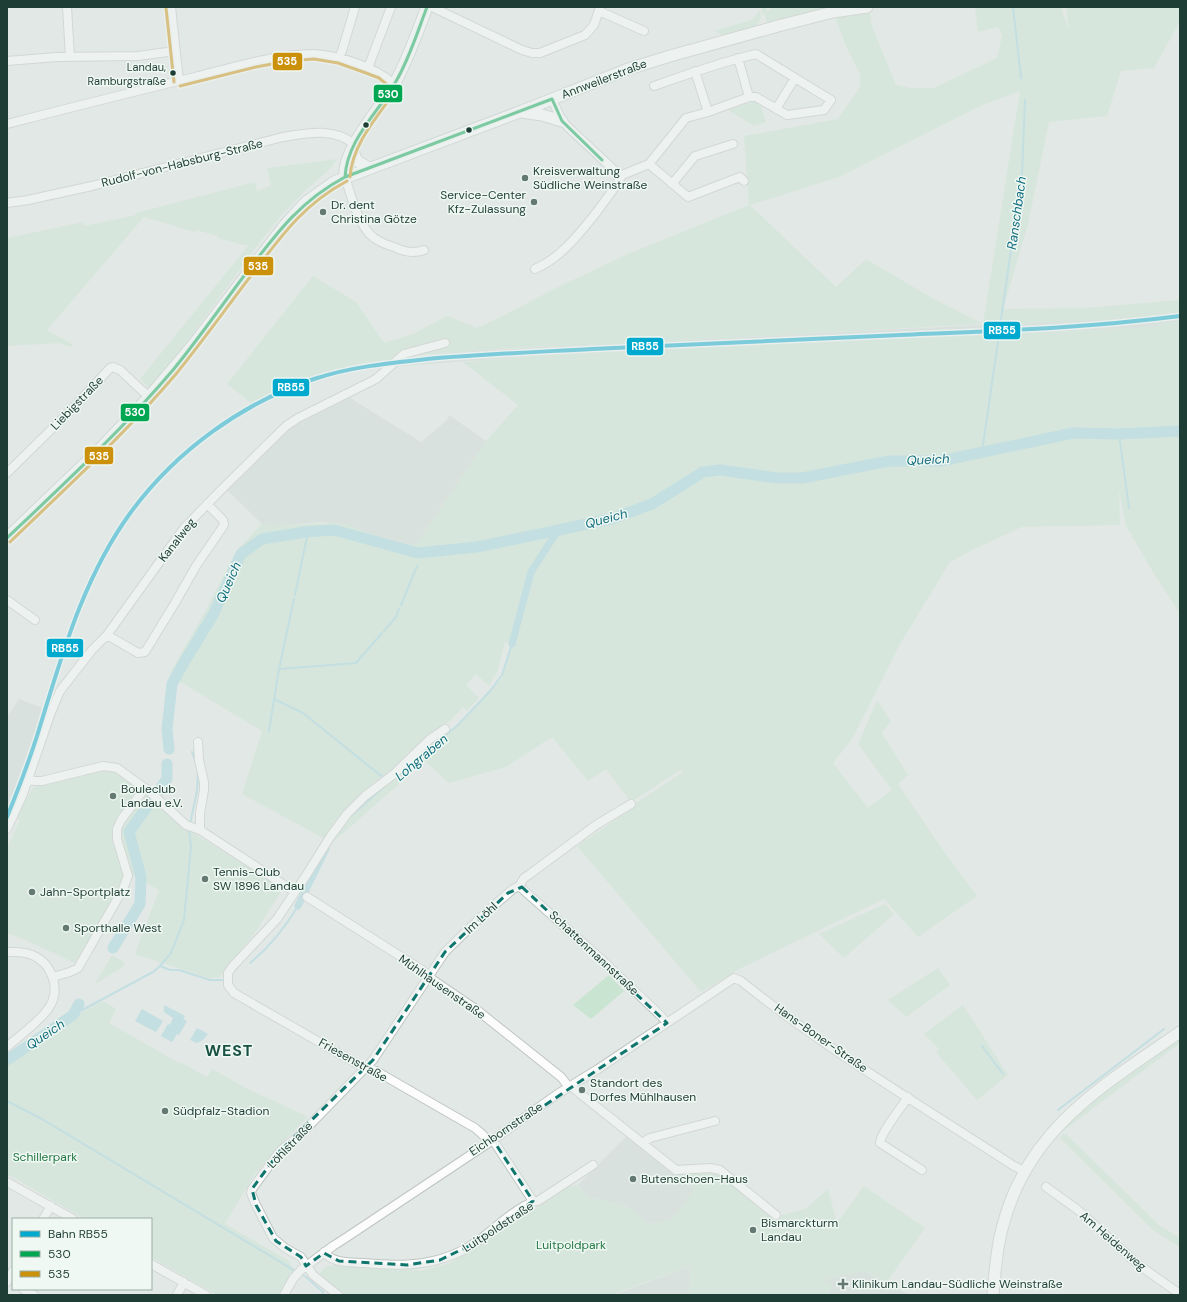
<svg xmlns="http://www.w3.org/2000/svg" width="1187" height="1302" viewBox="0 0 1187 1302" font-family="'DM Sans',sans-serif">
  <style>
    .built { fill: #cfdad5 }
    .green { fill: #c9e4d1; fill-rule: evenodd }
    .water { fill: #9dd4dc }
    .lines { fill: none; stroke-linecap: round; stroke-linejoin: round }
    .stream { stroke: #9dd4dc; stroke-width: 2 }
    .canal { stroke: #9dd4dc; stroke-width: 7 }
    .river { stroke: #9dd4dc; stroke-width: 11 }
    .street-casing { stroke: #bfc5c2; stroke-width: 10 }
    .secondary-casing { stroke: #bdc6c3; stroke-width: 13 }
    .street { stroke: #fbfcfb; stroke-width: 8 }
    .secondary { stroke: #fbfcfb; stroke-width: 11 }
    .bus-1-casing { stroke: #eff8f3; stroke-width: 6 }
    .bus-2-casing { stroke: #eff8f3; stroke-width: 6 }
    .bus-1 { stroke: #00a651; stroke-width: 3 }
    .bus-2 { stroke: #cc910a; stroke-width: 3 }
    .rail-1-casing { stroke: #eff8f3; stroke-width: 7 }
    .rail-1 { stroke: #00a9ce; stroke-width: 4 }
    .marked { fill: none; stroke: #0f766e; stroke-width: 3; stroke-dasharray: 8 5; stroke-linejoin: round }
    .bus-dot { fill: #1e3d34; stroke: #eff8f3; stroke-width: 1.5 }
    .poi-dot { fill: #637972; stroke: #eff8f3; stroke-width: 1.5 }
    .labels { text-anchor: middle; stroke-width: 3; stroke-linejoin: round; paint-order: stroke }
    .bus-label { font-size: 11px; fill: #1e3d34; stroke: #eff8f3; text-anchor: end }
    .street-label { font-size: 12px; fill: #1e3d34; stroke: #eff8f3 }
    .poi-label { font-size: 12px; fill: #1e3d34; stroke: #eff8f3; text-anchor: start }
    .park-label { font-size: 12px; fill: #247844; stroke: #eff8f3 }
    .water-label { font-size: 13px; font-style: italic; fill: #126e7f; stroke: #eff8f3 }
    .district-label { font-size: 16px; font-weight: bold; letter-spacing: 1px; fill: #185143; stroke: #eff8f3 }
    .line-badge { stroke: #eff8f3; stroke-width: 1.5 }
    .badge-label { font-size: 11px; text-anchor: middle; font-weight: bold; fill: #fff }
  </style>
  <rect width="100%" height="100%" fill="#e2e8e5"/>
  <path class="built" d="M1180,311V321L1137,328L1052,332L986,334L536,356L399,366L404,358L463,351L1143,317Z
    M394,359L386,367L367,369L323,379L288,392L256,407L240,416L208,438L159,481L118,535L106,554L91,586L67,651L24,782L7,821V717L19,699L43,708L71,624L91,574L102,552L116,528L133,504L149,486L172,462L197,440L218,424L251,403L295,383L322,373L351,366Z
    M344,394L421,442L446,421L449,415L486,441L416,545L403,544L376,536L347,525L322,522L275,526L262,524L224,487L281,432Z
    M628,1135L694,1189L673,1219L650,1224L626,1206L584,1196L578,1185Z
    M691,1266L689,1295H616V1294Z
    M864,1271L910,1295H771L822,1280Z"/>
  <path class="green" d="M761,7H766L767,12L773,7H840L767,24L765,15H763Z
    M975,7H1061L1069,31L1066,7H1180V21L1154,68L1121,71L1107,116L1049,122L1028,224L1003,309L1085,308L1180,300V311L1143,317L1008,325L983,324L634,343L511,348L401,356C387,362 366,362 350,366C315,375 283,388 251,403L227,384L313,276L356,302L384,343L413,334L447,316L477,328L501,317L554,289L628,254L749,205L744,136L838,119L860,87V74L846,46L834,14L870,10L871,24L896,85L911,88H934L997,58L1002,36L998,27L978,32ZM1020,91L983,324L932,298L866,259L836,287L750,205L839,177L980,106Z
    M760,10L761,17L757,26L724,36L715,31L751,20L755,17Z
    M755,101L761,106L766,122L754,126L728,110Z
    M337,159L330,169L304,192L280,217L257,246L177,355L149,388L140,379L248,246L218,238V236L196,230L195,232L144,217L47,330L73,345L70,347L59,343L7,346V238L83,222L84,226L136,215V213L255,182L257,191L271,186L267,168Z
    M1180,321V614L1155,575L1126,526L1119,490L1120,525L1022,527L972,550L950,562L900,644L852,739L833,763L868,808L892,790L858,744L877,700L891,721L882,733L908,775L898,784L949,859L977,896L918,937L884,899L741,968L701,992L577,846L634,807L633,805L683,772L682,769L631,802L606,769L588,781L552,737L506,767L449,783L425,761L332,843L329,842L343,824L364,805L418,758L461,724L502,678L512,645L505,642L498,670L489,686L476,674L466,685L479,698L467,711L463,707L450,721L442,726L443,728L387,778L376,781L361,795L325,839L242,794L262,731L169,675L208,606L236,551L262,524C290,528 317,521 345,524C354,526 363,531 371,534C386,539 400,543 416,545L486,441L518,405L463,362L536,356L986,334L1052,332L1137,328Z
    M108,767L118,772L199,837L283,888L257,930L220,977L209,978L135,954L159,890L125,871L115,897L75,963L23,939L7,933V848L20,820L16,817L32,789L37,786L88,771Z
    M885,904L894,914L844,958L819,934Z
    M112,955L125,963L123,967L95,984Z
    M938,968L950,985L906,1017L888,1000Z
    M609,975L624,991L591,1019L573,1005Z
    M103,1001L116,1009L109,1023L179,1063L180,1062L207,1077L212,1069L246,1088L308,1117L290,1135L254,1175L225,1224L289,1261L294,1272L281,1295H217L151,1257V1219H85L7,1174V1062L72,1018Z
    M963,1005L1008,1075L977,1100L936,1052L939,1049L924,1034Z
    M1180,1036V1043L1063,1131L1060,1128L1081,1108Z
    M1063,1134H1066L1160,1226L1180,1238V1247L1153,1230L1060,1138Z
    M714,1169L775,1217L805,1209L828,1189L837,1223L864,1186L925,1228L887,1282L864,1271L823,1280L833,1284L830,1290V1295H689L690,1266L616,1293V1295H335L316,1279L323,1269L329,1266L356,1263L421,1271L450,1263L480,1245L569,1186L578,1185L585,1192V1196L626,1206L650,1224L673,1219L694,1189L675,1174Z"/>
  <path class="water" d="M164,1005L185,1016L183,1019L187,1021L179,1035L177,1034L172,1042L161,1036L168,1024L170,1025L173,1018L164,1012Z
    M142,1009L163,1021L156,1032L135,1021Z
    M197,1028L208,1034L203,1040L197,1043L190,1040Z"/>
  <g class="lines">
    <path class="stream" d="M1013,7L1021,78
      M1000,326L1022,175L1025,100
      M1119,434L1129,508
      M982,452L999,335
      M295,595L308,532
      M401,605L417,566
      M384,631L396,617L399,609
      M279,669L294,599
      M274,699L303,713L385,779
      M269,731L279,669L356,663L382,633
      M192,752L195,760
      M408,766L458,725L490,691L502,675L512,644
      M352,815L386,785
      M190,824L197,791L198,772
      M250,963C270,947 284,929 298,906
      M160,966L170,970H179L210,980H223
      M73,1015L153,972L160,966L171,953L184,920L191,846L189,829
      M982,1046L1003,1074
      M7,1101L42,1119L297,1272
      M1058,1110L1164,1029
      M301,1274L306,1277L323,1292V1295"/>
    <path class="canal" d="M512,644L531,572L558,530
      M298,906L326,849"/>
    <path class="river" d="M169,749L167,729L172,684L186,659L213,615L241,554L262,539L305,532L334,530L418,553L477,547L611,519L652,504L703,472L720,470L777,478H802L889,461H941L1073,433L1119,434L1180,431
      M113,948L140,904L141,877L129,832L167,779V764
      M7,1060L73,1015L79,1004"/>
    <defs>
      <path id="street" d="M67,7L70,57
        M171,7L179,81
        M432,7L522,50L532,53H540L585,35L594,25L600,7
        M599,11L644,31
        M339,58L342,51L355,7
        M738,58L749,97
        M7,61L57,57L138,56L175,51
        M368,68L391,7
        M654,86C688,74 721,62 756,54L831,100L824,110L787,115L756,97H749L708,112
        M776,109L795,78
        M7,124C69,108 132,92 195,77C230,68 277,54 313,54C339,55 375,67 394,84
        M649,164L688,197L740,177L744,181
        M622,175L649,164L686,118L708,112L695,71
        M345,177C351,195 358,226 374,238C380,242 387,245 394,247C404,252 413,254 424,250
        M672,184L695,156L733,144
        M7,203L28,200L92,186L283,137C307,133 334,127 355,145
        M535,269C562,257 578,235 596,213C605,200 615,189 622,175L616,172L568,127L562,121L552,99
        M7,473L74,407L110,368L113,367L120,370L149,397
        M7,600L35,620
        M107,635L138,653L145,652L175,603L196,566L224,525L223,520L207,504
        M445,729L430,739L394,774L365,796L347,814L330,837L307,874L277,919L233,966L228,973V985L234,993L359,1065L376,1071L475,1128L482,1134L489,1142
        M198,742L199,760L204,782V790L200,813V830
        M29,780L35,781H42L103,766L117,768L150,792L186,825L200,830L295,892
        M7,829L23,794L50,715L60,691L92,650L107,635L184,528L224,487L286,426L298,418L376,379L404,354L445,343
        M519,886L600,958L661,1016L667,1023
        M307,897L422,970L433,980L477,1010L561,1077L569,1087
        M7,952C15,952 24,951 32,955C52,963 62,990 48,1009C39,1022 19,1036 7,1047
        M53,977L70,972L78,968L123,889L128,876L117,839V829L121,820L145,788
        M571,1086L578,1092L676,1170L711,1168L720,1170L776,1215
        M908,1097C901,1108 881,1132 880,1143L922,1170
        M493,1140L533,1201
        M642,1143L650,1138L715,1121
        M7,1182L73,1219
        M1046,1187L1078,1210L1140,1266L1180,1294
        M43,1219L51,1206
        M324,1252C333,1264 351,1262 364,1263C405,1267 443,1266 478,1241C492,1231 522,1202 538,1201L593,1165
        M151,1264L206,1295
        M7,1282L13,1271
        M23,1289L34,1295
        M177,1295L184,1282
        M284,1295L293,1279L301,1270L333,1246L344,1239L493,1140L556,1095L598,1069L734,978L741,981C827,1050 922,1106 1014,1166L1024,1171
        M338,1295L313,1275L301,1257L285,1248L273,1238L256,1205L251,1193L252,1189L280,1151L302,1133L373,1060L445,952L483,915L513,889L519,886L524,878L530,874L596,825L631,804"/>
      <path id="secondary" d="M522,112L542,115L562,121
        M352,149L357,161L369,168
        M345,177C342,149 381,108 395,83C408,59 417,33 427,7
        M7,538L99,450L149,397L193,345L284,226L306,202L334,182L522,111L628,69L670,56L778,26L833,12L867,7
        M993,1295C995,1273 996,1250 1002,1229C1026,1130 1102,1086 1180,1032"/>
    </defs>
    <use href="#street" class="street-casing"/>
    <use href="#secondary" class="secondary-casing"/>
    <use href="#street" class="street"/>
    <use href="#secondary" class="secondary"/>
    <defs>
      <path id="bus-1" d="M552,99L562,121L602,160
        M345,177C347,140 377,114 395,83C409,60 417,33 427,7
        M7,538C64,484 122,430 173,370C200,337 224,302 250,268C279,230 302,200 345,177L552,99"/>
      <path id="bus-2" d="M166,8L174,82
        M180,86L256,67L288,61L314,59L338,63L366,73L379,78L391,88
        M350,177C352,143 380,114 398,87
        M10,542C67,487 125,434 176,374C203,341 227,307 253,273C282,235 304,204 347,181"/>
    </defs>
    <use href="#bus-1" class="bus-1-casing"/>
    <use href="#bus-2" class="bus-2-casing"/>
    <use href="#bus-1" class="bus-1"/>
    <use href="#bus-2" class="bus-2"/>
    <defs>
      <path id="rail-1" d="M7,817C18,790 28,764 37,736C61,659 82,579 131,512C176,451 242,403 314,379C350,367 389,363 427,359C482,354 537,352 592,349C695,344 798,339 901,335C994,331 1087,328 1180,316"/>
    </defs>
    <use href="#rail-1" class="rail-1-casing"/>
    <use href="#rail-1" class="rail-1"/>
  </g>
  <path d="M0 0H1187V1302H0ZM522,887L667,1023L493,1140L533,1201L477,1242L440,1260L407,1265L339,1261L324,1253L306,1266L301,1257L276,1241L256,1205L252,1189L280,1151L373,1060L445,952L508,893Z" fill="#e2e8e5" fill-opacity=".55" fill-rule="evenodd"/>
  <path class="marked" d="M522,887L667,1023L493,1140L533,1201L477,1242L440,1260L407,1265L339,1261L324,1253L306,1266L301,1257L276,1241L256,1205L252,1189L280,1151L373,1060L445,952L508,893Z"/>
  <g class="bus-dot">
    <circle cx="173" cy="73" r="3.5"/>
    <circle cx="366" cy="125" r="3.5"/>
    <circle cx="469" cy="130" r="3.5"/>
  </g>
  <g class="poi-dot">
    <circle cx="525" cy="178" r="4"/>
    <circle cx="534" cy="202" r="4"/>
    <circle cx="323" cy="212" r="4"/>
    <circle cx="113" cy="796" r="4"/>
    <circle cx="205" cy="879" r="4"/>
    <circle cx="32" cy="892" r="4"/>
    <circle cx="66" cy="928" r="4"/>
    <circle cx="582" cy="1090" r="4"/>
    <circle cx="165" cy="1111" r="4"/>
    <circle cx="633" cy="1179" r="4"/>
    <circle cx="753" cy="1230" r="4"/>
    <path d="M841 1278h4v4h4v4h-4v4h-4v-4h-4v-4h4z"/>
  </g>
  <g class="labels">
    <g class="bus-label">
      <text x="166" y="71">Landau,<tspan x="166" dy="14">Ramburgstraße</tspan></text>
    </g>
    <g class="street-label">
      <text transform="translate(604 79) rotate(-21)" y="4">Annweilerstraße</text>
      <text transform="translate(182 163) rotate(-14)" y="4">Rudolf-von-Habsburg-Straße</text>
      <text transform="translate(77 403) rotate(-46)" y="4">Liebigstraße</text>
      <text transform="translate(177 540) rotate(-52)" y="4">Kanalweg</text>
      <text transform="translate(481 918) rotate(-43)" y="4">Im Löhl</text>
      <text transform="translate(594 953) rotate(43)" y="4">Schattenmannstraße</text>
      <text transform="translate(442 987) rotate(35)" y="4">Mühlhausenstraße</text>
      <text transform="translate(821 1038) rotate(35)" y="4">Hans-Boner-Straße</text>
      <text transform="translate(353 1060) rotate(29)" y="4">Friesenstraße</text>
      <text transform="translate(506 1129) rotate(-34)" y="4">Eichbornstraße</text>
      <text transform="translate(290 1145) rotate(-46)" y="4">Löhlstraße</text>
      <text transform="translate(498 1227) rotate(-33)" y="4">Luitpoldstraße</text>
      <text transform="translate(1113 1241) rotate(41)" y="4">Am Heidenweg</text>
    </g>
    <g class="poi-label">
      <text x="533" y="175">Kreisverwaltung<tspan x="533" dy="14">Südliche Weinstraße</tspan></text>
      <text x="526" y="199" text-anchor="end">Service-Center<tspan x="526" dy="14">Kfz-Zulassung</tspan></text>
      <text x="331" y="209">Dr. dent<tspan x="331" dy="14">Christina Götze</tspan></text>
      <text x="121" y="793">Bouleclub<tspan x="121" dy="14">Landau e.V.</tspan></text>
      <text x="213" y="876">Tennis-Club<tspan x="213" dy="14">SW 1896 Landau</tspan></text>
      <text x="40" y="896">Jahn-Sportplatz</text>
      <text x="74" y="932">Sporthalle West</text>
      <text x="590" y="1087">Standort des<tspan x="590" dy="14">Dorfes Mühlhausen</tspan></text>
      <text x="173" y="1115">Südpfalz-Stadion</text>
      <text x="641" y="1183">Butenschoen-Haus</text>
      <text x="761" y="1227">Bismarckturm<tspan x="761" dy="14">Landau</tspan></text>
      <text x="852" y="1288">Klinikum Landau-Südliche Weinstraße</text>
    </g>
    <g class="park-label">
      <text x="45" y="1161">Schillerpark</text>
      <text x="571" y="1249">Luitpoldpark</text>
    </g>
    <g class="water-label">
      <text transform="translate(1016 213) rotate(-82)" y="5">Ranschbach</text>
      <text transform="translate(928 459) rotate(-3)" y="5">Queich</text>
      <text transform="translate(606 518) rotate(-15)" y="5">Queich</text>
      <text transform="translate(228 582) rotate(-66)" y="5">Queich</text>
      <text transform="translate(421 757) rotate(-40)" y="5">Lohgraben</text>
      <text transform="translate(45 1034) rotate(-34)" y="5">Queich</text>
    </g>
    <g class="district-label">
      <text x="229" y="1056">WEST</text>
    </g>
  </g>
  <g class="line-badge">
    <rect x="272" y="52" width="31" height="19" rx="4" fill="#cc910a"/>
    <rect x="373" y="84" width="30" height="19" rx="4" fill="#00a651"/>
    <rect x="243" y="256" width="31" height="20" rx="4" fill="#cc910a"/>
    <rect x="983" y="321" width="38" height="19" rx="4" fill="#00a9ce"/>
    <rect x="626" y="337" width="38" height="19" rx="4" fill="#00a9ce"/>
    <rect x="272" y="378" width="38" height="19" rx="4" fill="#00a9ce"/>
    <rect x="120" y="403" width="30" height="19" rx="4" fill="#00a651"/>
    <rect x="84" y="446" width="30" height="19" rx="4" fill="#cc910a"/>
    <rect x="46" y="638" width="38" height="20" rx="4" fill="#00a9ce"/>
  </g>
  <g class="badge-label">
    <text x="287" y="65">535</text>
    <text x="388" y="98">530</text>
    <text x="258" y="270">535</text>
    <text x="1002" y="334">RB55</text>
    <text x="645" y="350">RB55</text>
    <text x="291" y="391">RB55</text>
    <text x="135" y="416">530</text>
    <text x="99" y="460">535</text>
    <text x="65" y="652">RB55</text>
  </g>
  <rect width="1187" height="1302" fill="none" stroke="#1e3d34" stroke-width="16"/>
  <rect x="12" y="1218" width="140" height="72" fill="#eff8f3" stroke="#9bada7"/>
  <rect x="20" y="1231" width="20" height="6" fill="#00a9ce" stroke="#9bada7"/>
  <text x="48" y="1238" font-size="12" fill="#1e3d34">Bahn RB55</text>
  <rect x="20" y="1251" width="20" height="6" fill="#00a651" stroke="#9bada7"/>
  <text x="48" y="1258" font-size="12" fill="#1e3d34">530</text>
  <rect x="20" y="1271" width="20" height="6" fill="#cc910a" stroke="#9bada7"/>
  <text x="48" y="1278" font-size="12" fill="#1e3d34">535</text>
</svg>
